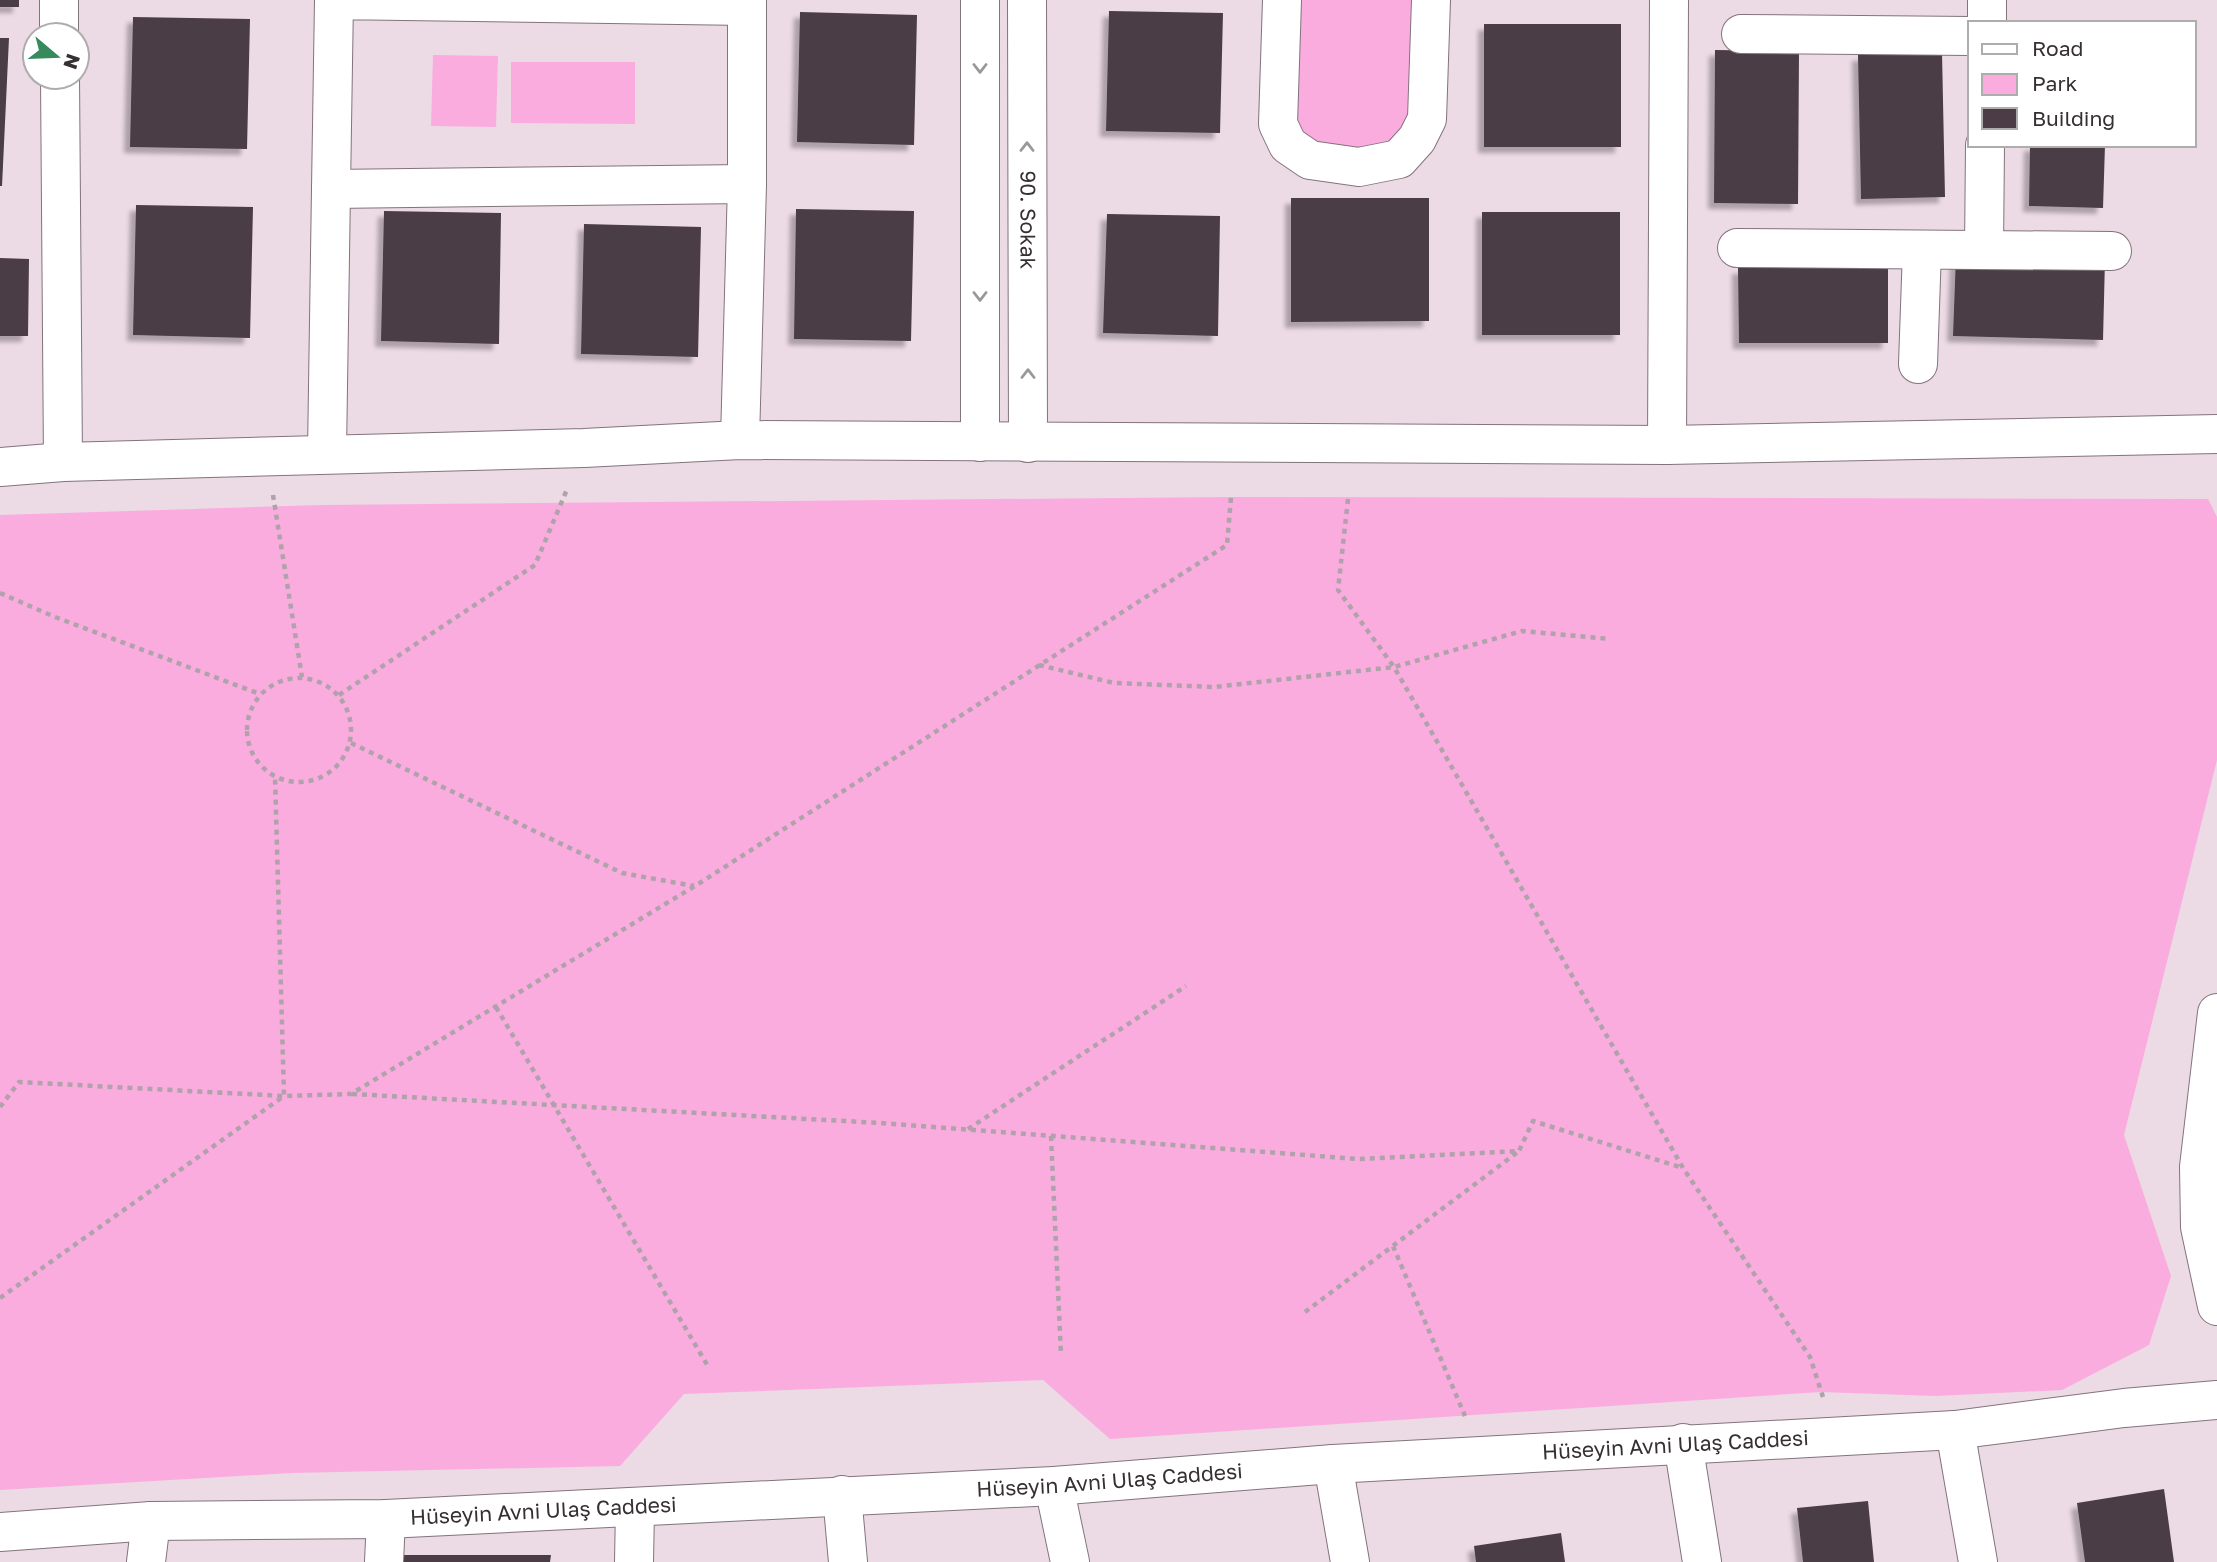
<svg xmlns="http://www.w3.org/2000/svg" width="2217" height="1562" viewBox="0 0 2217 1562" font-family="'Golos Text',sans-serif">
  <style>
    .green { fill: #faacdf }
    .building { fill: #4b3c45; filter: url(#shadow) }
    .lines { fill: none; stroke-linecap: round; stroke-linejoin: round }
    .minor-casing { stroke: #83737d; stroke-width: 40 }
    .major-casing { stroke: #83737d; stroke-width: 40 }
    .path { stroke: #b0a2aa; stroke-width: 4.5; stroke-dasharray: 5 5; stroke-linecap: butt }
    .minor { stroke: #fff; stroke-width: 38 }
    .major { stroke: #fff; stroke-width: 38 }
    .oneway { stroke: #9a9799 }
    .labels { text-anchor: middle; stroke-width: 7; stroke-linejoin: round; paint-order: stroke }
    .street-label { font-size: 21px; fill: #362f33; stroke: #fff }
  </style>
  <defs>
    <filter id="shadow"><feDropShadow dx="-6" dy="6" stdDeviation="2" flood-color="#0004"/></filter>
  </defs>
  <rect width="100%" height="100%" fill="#ecdae5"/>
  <path class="green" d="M1295,0H1416L1413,118L1389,148L1314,149L1289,128Z
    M433,55L498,56L496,127L431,126Z
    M511,62H635V124L511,123Z
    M1231,497L2208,499L2217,517V760L2124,1135L2171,1276L2149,1345L2062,1390L1936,1396L1821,1392L1110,1439L1043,1380L684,1394L620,1466L291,1473L0,1490V515L322,505Z"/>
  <path class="building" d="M0,0H19V7H0Z
    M1109,11L1223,13L1220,133L1106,131Z
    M800,12L917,15L914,145L797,142Z
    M133,17L250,19L247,149L130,147Z
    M1484,24H1621V147H1484Z
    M0,38H9L2,186H0Z
    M1715,50L1799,51L1798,204L1714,203Z
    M1942,53L1945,197L1861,199L1858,55Z
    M2030,145H2105L2103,208L2029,206Z
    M1291,198H1429V321L1291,322Z
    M136,205L253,207L250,338L133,335Z
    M796,209L914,211L911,341L794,339Z
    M384,211L501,213L499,344L381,341Z
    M1482,212H1620V335H1482Z
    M1107,214L1220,216L1218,336L1103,333Z
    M584,224L701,227L698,357L581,354Z
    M1956,255L2105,259L2103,340L1953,336Z
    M0,258L29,259L28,336H0Z
    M1888,267V343H1739L1738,268Z
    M2164,1489L2174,1562H2085L2077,1503Z
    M1868,1501L1874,1562H1803L1797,1508Z
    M1561,1533L1565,1562H1476L1474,1546Z
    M401,1555H551L550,1562H401Z"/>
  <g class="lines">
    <defs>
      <g id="minor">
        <path d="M59,0V35"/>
        <path id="s1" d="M1027,0L1028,443"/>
        <path d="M1282,0L1278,124L1288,145L1310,160L1359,167L1399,159L1417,139L1427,119L1431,0"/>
        <path d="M747,6L334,0L331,189L747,184"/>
        <path d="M1987,23V0"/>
        <path d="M1741,34L1970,36"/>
        <path d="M60,77L63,462"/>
        <path d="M1737,248L2112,251"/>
        <path d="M1984,250L1985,145"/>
        <path d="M1918,364L1922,250"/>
        <path d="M740,440L747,184V0"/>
        <path d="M980,442V0"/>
        <path d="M1667,445L1669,0"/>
        <path d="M327,453L331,189"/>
        <path d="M2217,1306L2200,1227L2199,1167L2217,1013"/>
        <path d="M1955,1430L1978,1562"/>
        <path d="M1683,1443L1702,1562"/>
        <path d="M1333,1464L1350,1562"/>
        <path d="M1054,1486L1070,1562"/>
        <path d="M842,1495L848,1562"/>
        <path id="s2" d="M0,1532L151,1521L386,1519L1054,1486L1333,1464L1955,1430L2124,1408L2217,1400"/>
        <path d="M146,1562L151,1521"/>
        <path d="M384,1562L386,1519"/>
        <path d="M634,1562L635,1508"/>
      </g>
      <path id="major" d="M0,467L63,462L584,448L740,440L1667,445L2217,434"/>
    </defs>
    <use href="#minor" class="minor-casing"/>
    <use href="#major" class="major-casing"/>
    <path class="path" d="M273,495L302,677
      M1348,499L1338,590L1394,667L1683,1168L1810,1357L1823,1397
      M0,593L55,617L260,694
      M1039,665L1114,683L1214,687L1394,667L1522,631L1610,639
      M247 730a52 52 0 1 1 104 0a52 52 0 1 1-104 0Z
      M339,695L535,565L568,487
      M351,743L622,873L694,886
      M496,1007L709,1368
      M352,1094L881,1123L1358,1159L1519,1151L1533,1121L1683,1168
      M0,1107L19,1082L284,1096L351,1094L695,886L1227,545L1231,497
      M968,1129L1186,986
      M1051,1136L1061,1355
      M1393,1246L1465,1416
      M0,1298L284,1096L275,776
      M1305,1312L1519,1151"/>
    <use href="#minor" class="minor"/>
    <use href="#major" class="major"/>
  </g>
  <defs><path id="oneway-chevron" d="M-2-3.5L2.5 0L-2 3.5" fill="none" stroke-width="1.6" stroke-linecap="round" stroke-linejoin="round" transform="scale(1.75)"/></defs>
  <g class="oneway">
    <use href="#oneway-chevron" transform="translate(980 68) rotate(90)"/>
    <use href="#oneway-chevron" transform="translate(1027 147) rotate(-90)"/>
    <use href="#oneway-chevron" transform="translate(980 296) rotate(90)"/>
    <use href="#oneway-chevron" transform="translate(1028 374) rotate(-90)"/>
  </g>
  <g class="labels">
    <g class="street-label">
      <text dy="7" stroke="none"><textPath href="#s1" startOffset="220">90. Sokak</textPath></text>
      <text dy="7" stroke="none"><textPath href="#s2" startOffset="1678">Hüseyin Avni Ulaş Caddesi</textPath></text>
      <text dy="7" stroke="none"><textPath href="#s2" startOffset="1111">Hüseyin Avni Ulaş Caddesi</textPath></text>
      <text dy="7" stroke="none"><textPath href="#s2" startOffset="544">Hüseyin Avni Ulaş Caddesi</textPath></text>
    </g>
  </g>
  <rect x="1968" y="21" width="228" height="126" fill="#ffffff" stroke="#afacad" stroke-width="2"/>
  <rect x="1982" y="44" width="35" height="10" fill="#ffffff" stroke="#afacad" stroke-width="2"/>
  <text x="2032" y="56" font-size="21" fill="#362f33">Road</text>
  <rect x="1982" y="74" width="35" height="21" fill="#faacdf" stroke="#afacad" stroke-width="2"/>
  <text x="2032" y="91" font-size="21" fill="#362f33">Park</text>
  <rect x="1982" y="108" width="35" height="21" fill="#4b3c45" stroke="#afacad" stroke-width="2"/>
  <text x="2032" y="126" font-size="21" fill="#362f33">Building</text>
  <g transform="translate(56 56) rotate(109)"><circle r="33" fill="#ffffff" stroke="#afacad" stroke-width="2"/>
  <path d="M0-5L12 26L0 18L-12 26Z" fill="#378a5c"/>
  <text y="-10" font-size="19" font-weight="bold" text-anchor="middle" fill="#362f33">N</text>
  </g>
</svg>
